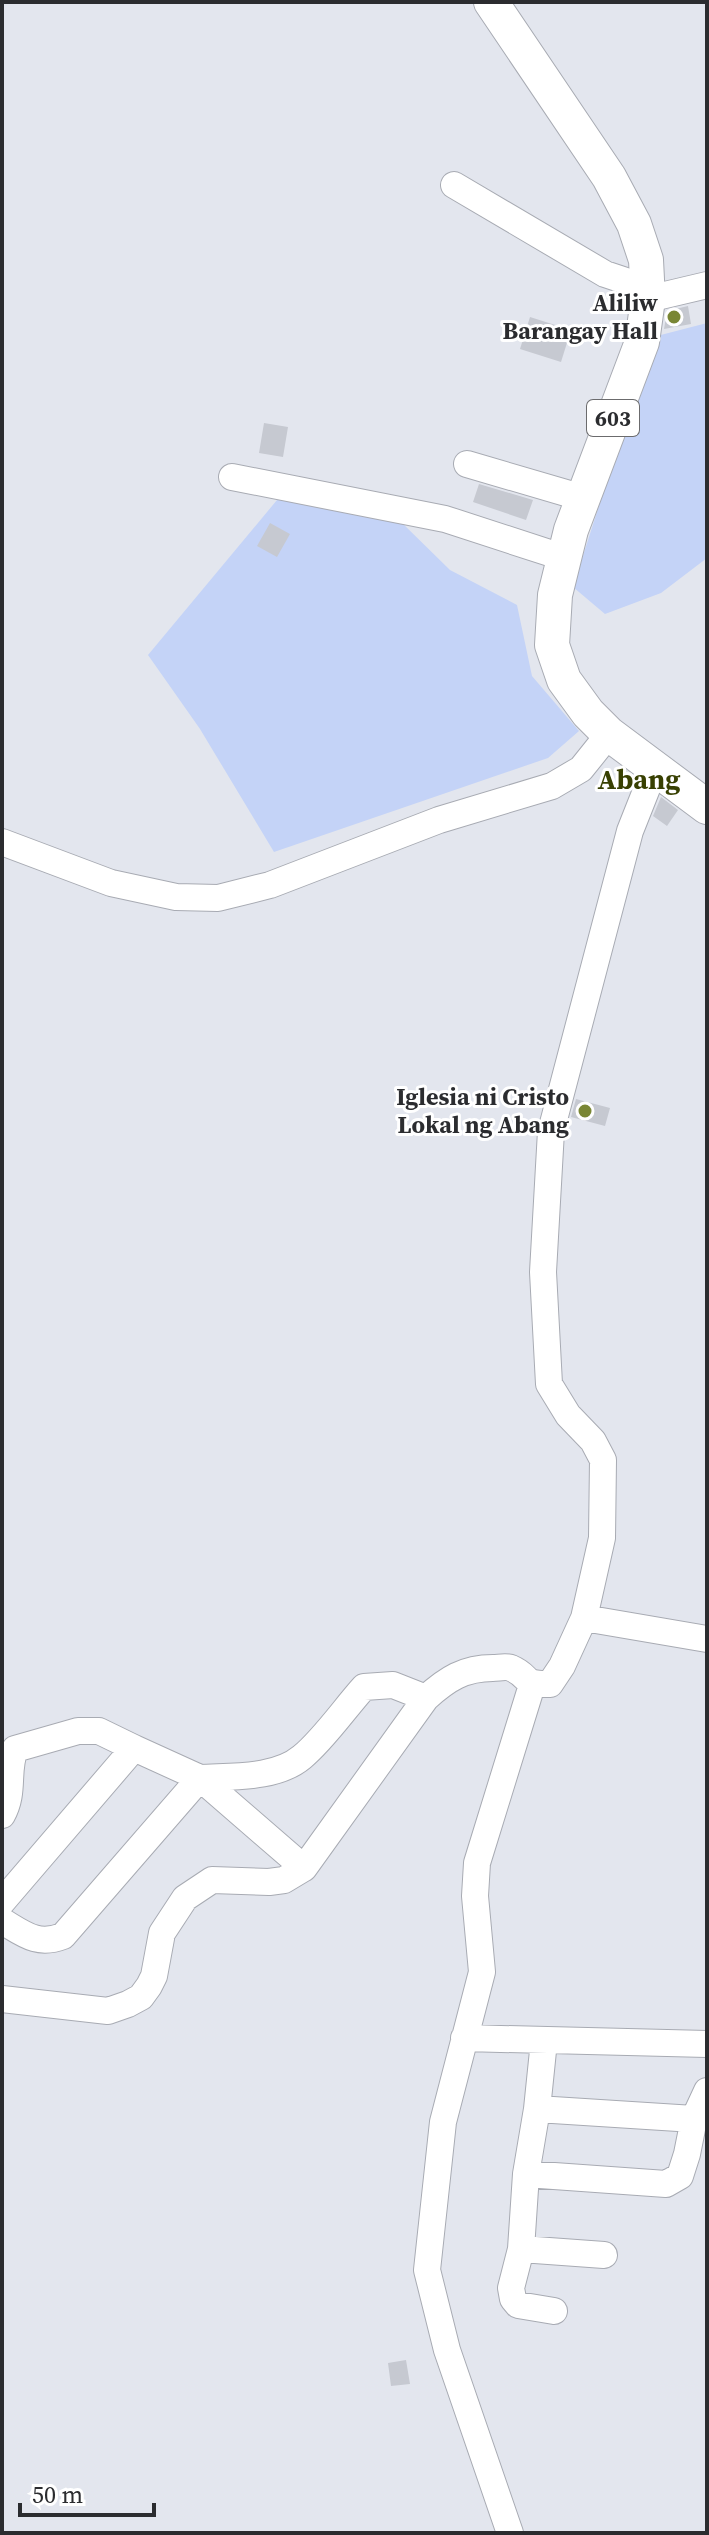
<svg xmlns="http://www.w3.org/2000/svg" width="709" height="2535" viewBox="0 0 709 2535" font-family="'Source Serif 4',serif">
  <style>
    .green { fill: #c4d3f7 }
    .building { fill: #c6c9d1 }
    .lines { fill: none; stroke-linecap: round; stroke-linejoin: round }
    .minor-casing { stroke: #a8abb3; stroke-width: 28 }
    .major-casing { stroke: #a8abb3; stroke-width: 36 }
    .minor { stroke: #fff; stroke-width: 26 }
    .major { stroke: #fff; stroke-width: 34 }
    .poi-dot { fill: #798634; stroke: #fff; stroke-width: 3 }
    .labels { text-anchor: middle; stroke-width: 6; stroke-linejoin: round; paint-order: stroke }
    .shield { fill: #fff; stroke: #6b6b6d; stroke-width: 2 }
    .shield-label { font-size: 22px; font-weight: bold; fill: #2b2c2f }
    .poi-label { font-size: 24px; font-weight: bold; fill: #2b2c2f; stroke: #fff; text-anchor: end }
    .quarter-label { font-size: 28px; font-weight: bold; fill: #384002; stroke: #fff }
  </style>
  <rect width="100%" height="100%" fill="#e3e6ee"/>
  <path class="green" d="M707,323V558L661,593L605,614L573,587L653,337Z
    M287,488L397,518L450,570L517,605L532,676L579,731L548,758L274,852L200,729L148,655Z"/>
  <path class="building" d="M688,306L691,324L664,329L667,311Z
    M530,317L571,330L561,362L520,349Z
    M264,423L288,427L283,457L259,453Z
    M479,484L533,500L526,520L473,502Z
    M270,523L290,534L277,557L257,546Z
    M661,797L678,810L667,826L653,816Z
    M576,1099L610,1108L605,1126L571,1117Z
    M406,2360L410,2384L391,2386L388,2363Z"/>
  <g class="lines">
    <defs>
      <path id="minor" d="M454,185L605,274L647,288
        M648,299L707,285
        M467,464L583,498
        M232,477L445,519L565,558
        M2,842L111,883L176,897L218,898L270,885L439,820L552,786L581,769L609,734
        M584,1618L707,1639
        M2,1815C15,1792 6,1771 15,1749L78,1731H99L134,1748
        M2,1902L134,1748L200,1778L304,1868
        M2,1921C24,1934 37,1946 63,1936L200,1778C232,1776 276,1779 302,1757C323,1740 345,1708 364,1687L393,1685L426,1698
        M2,1999L108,2011L128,2004L141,1997L149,1986L154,1976L162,1933L185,1898L212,1880L269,1882L284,1880L304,1868L426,1698C447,1679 464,1668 493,1668C498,1668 507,1666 511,1668C532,1677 520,1685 550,1684L562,1666L584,1618L602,1538L603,1460L593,1441L568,1415L549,1384L543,1272L551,1131L630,831L655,768
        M464,2038L707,2044
        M544,2041L537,2109L526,2174L521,2249L511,2288L513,2299L518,2305L554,2311
        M537,2109L694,2119
        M526,2174L666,2184L680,2176L687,2154L694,2119L707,2091
        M521,2249L604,2255
        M510,2533L447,2350L427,2270L443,2122L482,1972L475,1896L477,1863L532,1685"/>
      <path id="major" d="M491,2L609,177L634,224L646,260L648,299L642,342L571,530L555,595L552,645L564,680L588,713L609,734L707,807"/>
    </defs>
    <use href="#minor" class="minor-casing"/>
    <use href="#major" class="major-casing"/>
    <use href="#minor" class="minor"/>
    <use href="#major" class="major"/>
  </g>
  <g class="poi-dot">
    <circle cx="674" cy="317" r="8"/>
    <circle cx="585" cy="1111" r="8"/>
  </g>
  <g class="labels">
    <rect class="shield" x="587" y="400" width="52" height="36" rx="6"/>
    <g class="shield-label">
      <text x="613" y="426">603</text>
    </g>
    <g class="poi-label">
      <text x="658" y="311">Aliliw<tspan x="658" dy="28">Barangay Hall</tspan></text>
      <text x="569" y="1105">Iglesia ni Cristo<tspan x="569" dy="28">Lokal ng Abang</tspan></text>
    </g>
    <g class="quarter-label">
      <text x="639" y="789">Abang</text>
    </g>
  </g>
  <rect width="709" height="2535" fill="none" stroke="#2b2c2f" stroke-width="8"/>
  <path d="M20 2503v12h134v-12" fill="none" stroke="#2b2c2f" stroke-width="4"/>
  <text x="32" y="2503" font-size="24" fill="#2b2c2f" stroke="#ffffff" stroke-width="6" paint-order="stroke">50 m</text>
</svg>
